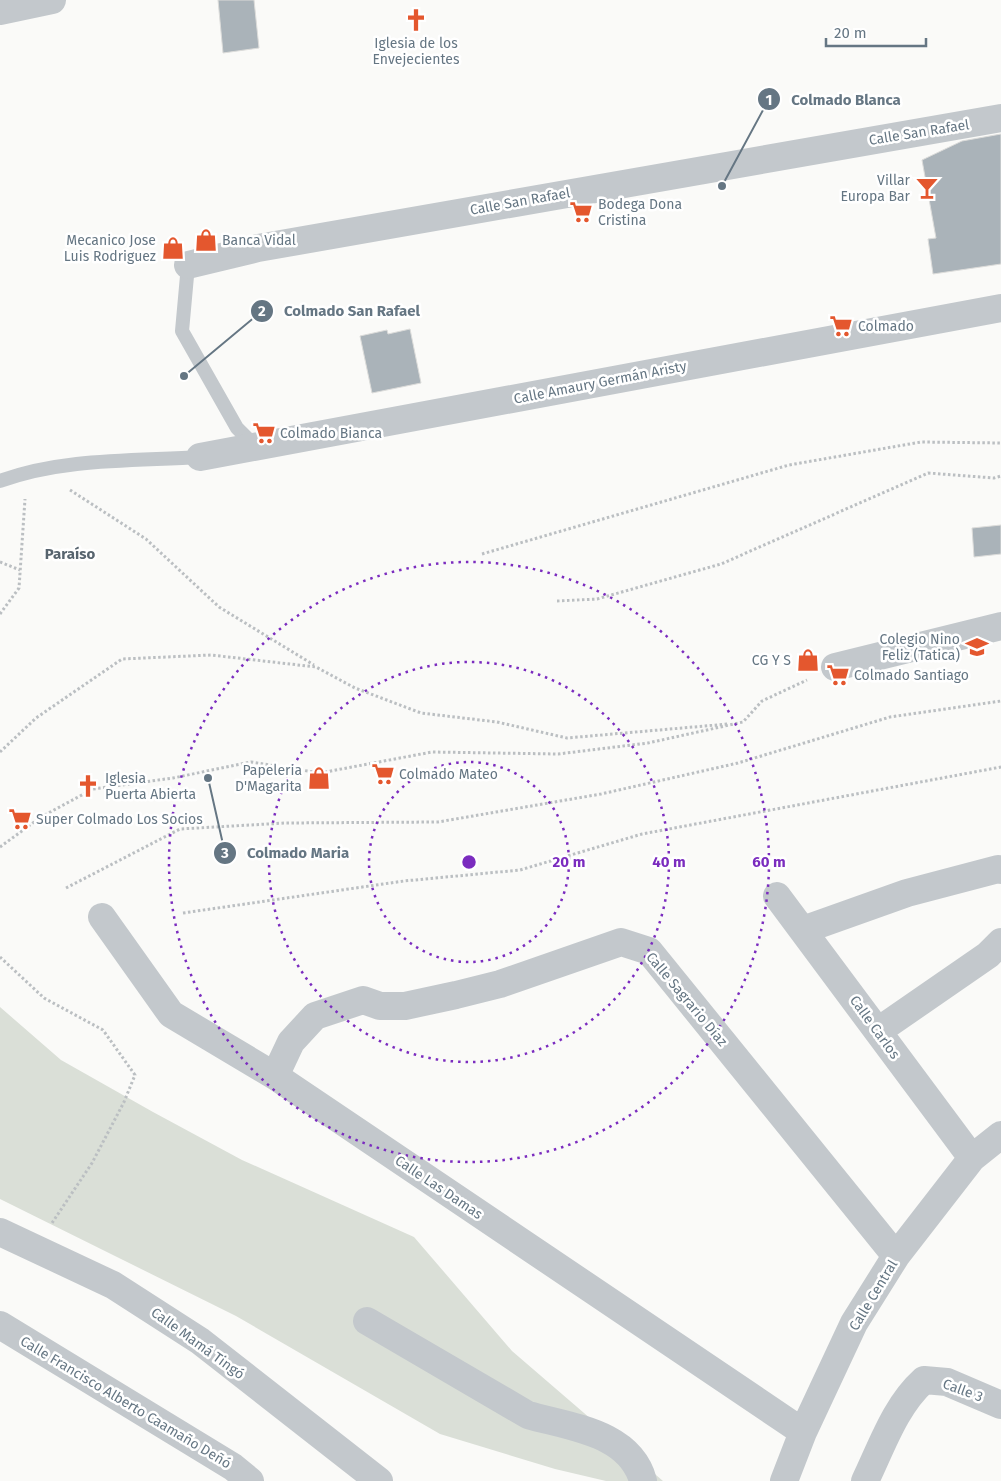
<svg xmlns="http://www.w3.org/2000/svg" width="1001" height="1481" viewBox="0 0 1001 1481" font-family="'Fira Sans',sans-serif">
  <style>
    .green { fill: #dadfd7 }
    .building { fill: #aab3b9; stroke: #dcdcda }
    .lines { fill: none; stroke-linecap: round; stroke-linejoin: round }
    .path { stroke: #bbbfc2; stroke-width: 3; stroke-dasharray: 2.5 2.5; stroke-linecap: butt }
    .service { stroke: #c3c8cc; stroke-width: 14 }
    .minor { stroke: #c3c8cc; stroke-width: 28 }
    .ring { fill: none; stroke: #7b2cbf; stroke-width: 2.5; stroke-dasharray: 2.5 5 }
    .labels { text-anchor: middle; stroke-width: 5; stroke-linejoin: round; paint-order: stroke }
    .poi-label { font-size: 14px; fill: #657683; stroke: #fff; text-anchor: start }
    .street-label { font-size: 14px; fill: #657683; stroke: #fff }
    .neighbourhood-label { font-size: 15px; font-weight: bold; fill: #57646e; stroke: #fff }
    .centre { fill: #7b2cbf; stroke: #fff; stroke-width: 2.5 }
    .ring-label { font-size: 15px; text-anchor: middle; font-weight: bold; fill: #7b2cbf; stroke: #fff; stroke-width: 5; stroke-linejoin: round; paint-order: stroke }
    .leader { fill: none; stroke: #657683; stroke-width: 2 }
    .callout-dot { fill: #657683; stroke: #fff; stroke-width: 2 }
    .mark-label { font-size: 15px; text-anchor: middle; font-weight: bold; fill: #fff }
    .callout-label { font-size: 15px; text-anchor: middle; font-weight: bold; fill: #657683; stroke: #fff; stroke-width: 5; stroke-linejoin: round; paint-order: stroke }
  </style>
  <rect width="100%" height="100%" fill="#fafaf8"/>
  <path class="green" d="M0,1007L61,1060L153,1112L242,1160L414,1237L512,1351L663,1481H606L555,1469L440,1434L236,1316L0,1199Z"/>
  <path class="building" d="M218,0H254L259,48L223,53Z
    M1001,134V264L933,274L928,239L936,238L922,160L962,141Z
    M410,329L421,383L372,393L360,336L387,330L388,334Z
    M1001,525V554L974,557L972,528Z"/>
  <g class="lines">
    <path class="path" d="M70,490L146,539L219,607L314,665
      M482,554L789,465L921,442L1001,443
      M0,562L20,570
      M557,601L597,599L721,564L928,473L994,478L1001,476
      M0,614L19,588L25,499
      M0,752L36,718L122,659L211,655L316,667L355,688L421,713L497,722L567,738L728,724
      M0,847L41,817L93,789L173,778L251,762L320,773L432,752L558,754L648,743L743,722L762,701L807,680
      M66,888L180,829L285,823L438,822L601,794L738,763L890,717L1001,701
      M183,913L404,881L520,870L642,834L1001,767
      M0,957L44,998L103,1030L135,1075L124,1102L92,1163L52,1223"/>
    <path class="service" d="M188,265L182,331L237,428L256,447
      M0,481C62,458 134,461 200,457"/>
    <path class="minor" d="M0,11L52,0
      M188,265L258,248L1001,118
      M200,457L1001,308
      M835,667L1001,626
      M777,896L972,1158
      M102,917L171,1014L275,1076L803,1432
      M803,930L907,893L998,869L1001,870
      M878,1031L988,955L1001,942
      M275,1076L291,1042L315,1016L363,1000L380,1006H405L456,995L500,984L621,942L649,951L896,1256
      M0,1232L113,1285L200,1341L379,1481
      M367,1321L528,1415C569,1427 630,1432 643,1481
      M0,1325L233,1467L250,1481
      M784,1481L803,1432L854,1323L896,1256L972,1158L1001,1135
      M865,1481C882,1446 895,1406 924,1380L947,1382L1001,1405"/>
  </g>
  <g class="ring">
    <circle cx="469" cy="862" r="100"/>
    <circle cx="469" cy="862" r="200"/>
    <circle cx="469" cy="862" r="300"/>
  </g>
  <defs>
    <symbol id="church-bare" viewBox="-9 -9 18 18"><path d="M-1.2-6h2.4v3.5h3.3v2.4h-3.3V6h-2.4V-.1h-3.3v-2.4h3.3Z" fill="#e4572e" stroke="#fff" stroke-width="2.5" paint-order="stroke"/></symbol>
    <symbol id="bar-bare" viewBox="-9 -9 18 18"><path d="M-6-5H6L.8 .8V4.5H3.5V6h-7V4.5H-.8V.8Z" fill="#e4572e" stroke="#fff" stroke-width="2.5" paint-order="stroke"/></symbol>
    <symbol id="supermarket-bare" viewBox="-9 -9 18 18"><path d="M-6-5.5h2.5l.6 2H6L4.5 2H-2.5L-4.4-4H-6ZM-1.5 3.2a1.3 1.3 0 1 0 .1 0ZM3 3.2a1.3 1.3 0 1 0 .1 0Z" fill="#e4572e" stroke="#fff" stroke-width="2.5" paint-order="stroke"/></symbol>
    <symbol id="shop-bare" viewBox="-9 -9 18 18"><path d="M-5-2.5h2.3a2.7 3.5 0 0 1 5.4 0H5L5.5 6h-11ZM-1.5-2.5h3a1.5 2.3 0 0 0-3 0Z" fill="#e4572e" stroke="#fff" stroke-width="2.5" paint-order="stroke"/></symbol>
    <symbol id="school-bare" viewBox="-9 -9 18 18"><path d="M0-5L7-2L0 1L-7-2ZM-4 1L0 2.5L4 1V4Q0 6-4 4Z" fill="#e4572e" stroke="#fff" stroke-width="2.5" paint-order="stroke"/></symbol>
  </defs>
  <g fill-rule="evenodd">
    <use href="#church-bare" x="400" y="4" width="32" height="32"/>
    <use href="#bar-bare" x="911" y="172" width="32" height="32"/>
    <use href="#supermarket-bare" x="565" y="196" width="32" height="32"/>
    <use href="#shop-bare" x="190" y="224" width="32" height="32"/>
    <use href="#shop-bare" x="157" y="232" width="32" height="32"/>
    <use href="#supermarket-bare" x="825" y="310" width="32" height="32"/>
    <use href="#supermarket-bare" x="248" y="417" width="32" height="32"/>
    <use href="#school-bare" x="961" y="631" width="32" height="32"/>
    <use href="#shop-bare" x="792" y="644" width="32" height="32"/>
    <use href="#supermarket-bare" x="822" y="659" width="32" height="32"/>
    <use href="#supermarket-bare" x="367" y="758" width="32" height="32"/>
    <use href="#shop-bare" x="303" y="762" width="32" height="32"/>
    <use href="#church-bare" x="72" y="770" width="32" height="32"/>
    <use href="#supermarket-bare" x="4" y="803" width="32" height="32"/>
  </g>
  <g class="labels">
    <g class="poi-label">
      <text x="416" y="48" text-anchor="middle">Iglesia de los<tspan x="416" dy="16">Envejecientes</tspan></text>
      <text x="910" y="185" text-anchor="end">Villar<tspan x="910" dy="16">Europa Bar</tspan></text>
      <text x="598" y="209">Bodega Dona<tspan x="598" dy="16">Cristina</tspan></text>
      <text x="156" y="245" text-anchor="end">Mecanico Jose<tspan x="156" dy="16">Luis Rodriguez</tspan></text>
      <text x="222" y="245">Banca Vidal</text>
      <text x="858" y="331">Colmado</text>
      <text x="280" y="438">Colmado Bianca</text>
      <text x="960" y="644" text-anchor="end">Colegio Nino<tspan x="960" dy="16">Feliz (Tatica)</tspan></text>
      <text x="791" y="665" text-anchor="end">CG Y S</text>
      <text x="854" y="680">Colmado Santiago</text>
      <text x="302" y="775" text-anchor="end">Papeleria<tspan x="302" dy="16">D'Magarita</tspan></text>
      <text x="399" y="779">Colmado Mateo</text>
      <text x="105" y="783">Iglesia<tspan x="105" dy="16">Puerta Abierta</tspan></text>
      <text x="36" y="824">Super Colmado Los Socios</text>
    </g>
    <g class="street-label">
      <text transform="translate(919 132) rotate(-9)" y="5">Calle San Rafael</text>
      <text transform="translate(520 201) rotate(-10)" y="5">Calle San Rafael</text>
      <text transform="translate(600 382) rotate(-11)" y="5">Calle Amaury Germán Aristy</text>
      <text transform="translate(687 999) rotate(50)" y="5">Calle Sagrario Díaz</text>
      <text transform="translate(875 1027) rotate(54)" y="5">Calle Carlos</text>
      <text transform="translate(439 1187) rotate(34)" y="5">Calle Las Damas</text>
      <text transform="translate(873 1295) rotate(-59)" y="5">Calle Central</text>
      <text transform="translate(198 1343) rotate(36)" y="5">Calle Mamá Tingó</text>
      <text transform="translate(963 1390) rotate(20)" y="5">Calle 3</text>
      <text transform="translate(126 1402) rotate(31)" y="5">Calle Francisco Alberto Caamaño Deñó</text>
    </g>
    <g class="neighbourhood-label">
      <text x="70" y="559">Paraíso</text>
    </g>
  </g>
  <circle cx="469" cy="862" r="8" class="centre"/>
  <g class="ring-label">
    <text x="569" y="867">20 m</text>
    <text x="669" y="867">40 m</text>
    <text x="769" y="867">60 m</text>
  </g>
  <path class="leader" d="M722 186L769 99M184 376L262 311M208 778L225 853"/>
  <g class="callout-dot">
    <circle cx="722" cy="186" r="5"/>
    <circle cx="184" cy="376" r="5"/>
    <circle cx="208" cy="778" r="5"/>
    <circle cx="769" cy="99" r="12"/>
    <circle cx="262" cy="311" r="12"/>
    <circle cx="225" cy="853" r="12"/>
  </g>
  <g class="mark-label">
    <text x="769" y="105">1</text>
    <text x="262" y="316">2</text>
    <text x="225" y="858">3</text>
  </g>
  <g class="callout-label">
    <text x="846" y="105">Colmado Blanca</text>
    <text x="352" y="316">Colmado San Rafael</text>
    <text x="298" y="858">Colmado Maria</text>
  </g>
  <path d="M826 38v8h100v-8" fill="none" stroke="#657683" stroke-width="2.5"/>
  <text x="834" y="38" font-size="15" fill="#657683" stroke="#ffffff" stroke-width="4" paint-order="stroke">20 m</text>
</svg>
